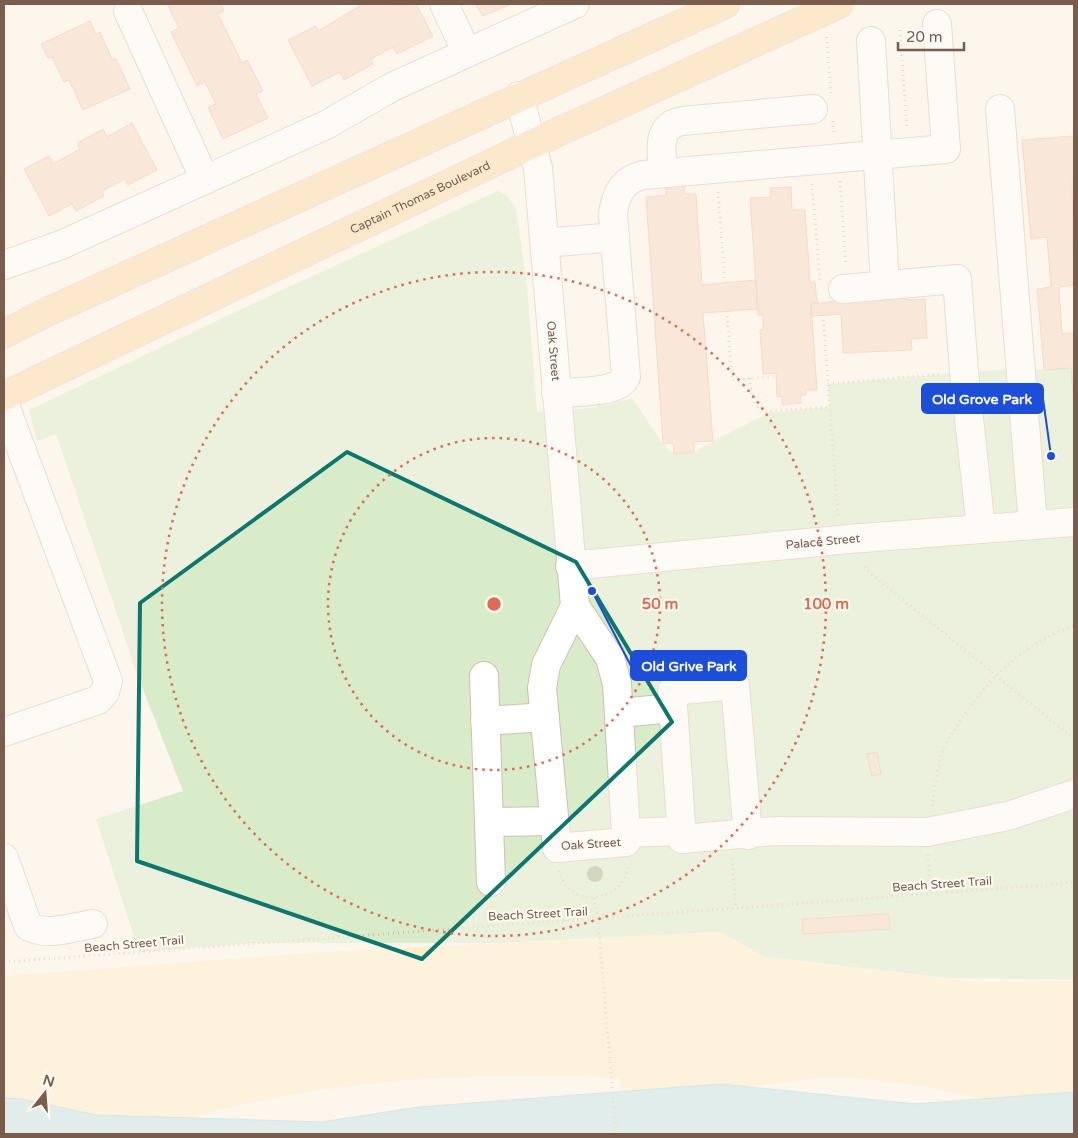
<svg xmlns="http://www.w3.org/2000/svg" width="1078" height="1138" viewBox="0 0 1078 1138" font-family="'Varela Round',sans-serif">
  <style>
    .green { fill: #d8ecc9 }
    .sand { fill: #fcefc7 }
    .water { fill: #bfe3e8; stroke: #a5d3da }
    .building { fill: #f3d5c3; stroke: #e6bba3 }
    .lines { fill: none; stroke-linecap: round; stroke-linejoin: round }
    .minor-casing { stroke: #d1beb0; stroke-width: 30 }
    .major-casing { stroke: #dad1cd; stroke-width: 30 }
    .path { stroke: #d9b8a5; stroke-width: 3; stroke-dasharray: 1 4; stroke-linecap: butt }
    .minor { stroke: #fff; stroke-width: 28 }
    .major { stroke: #fbd9a5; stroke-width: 28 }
    .tree { fill: #a0b28e }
    .marked { fill: none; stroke: #0f766e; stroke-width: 4; stroke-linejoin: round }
    .ring { fill: none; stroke: #dc6d51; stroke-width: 2.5; stroke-dasharray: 2.5 5 }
    .labels { text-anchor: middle; stroke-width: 4; stroke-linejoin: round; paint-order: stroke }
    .street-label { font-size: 12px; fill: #7a5c4d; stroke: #fffaf3 }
    .centre { fill: #dc6d51; stroke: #fffaf3; stroke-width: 2.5 }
    .ring-label { font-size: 15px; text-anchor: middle; font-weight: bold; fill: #dc6d51; stroke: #fffaf3; stroke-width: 4; stroke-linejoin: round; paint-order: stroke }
    .leader { fill: none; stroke: #1d4ed8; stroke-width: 2 }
    .callout-dot { fill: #1d4ed8; stroke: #fffaf3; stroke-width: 2 }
    .callout { fill: #1d4ed8; stroke: #1d4ed8; stroke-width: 2 }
    .callout-label { font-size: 14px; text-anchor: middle; font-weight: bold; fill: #fff }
  </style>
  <rect width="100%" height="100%" fill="#fdf6ec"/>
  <path class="green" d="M498,191L507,195L516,209L527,286L537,412L590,408L632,398L663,444L674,454L694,452L713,441L771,412L830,407L828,384L1021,368L1044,370L1071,368L1074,406V980L949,978L765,957L720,932L500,943H253L139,952L96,819L183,791L137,674L56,434L37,441L29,410L267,297Z"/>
  <path class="sand" d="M720,932L765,957L978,982L1074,981V1117L1007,1105L923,1086L847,1077L818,1078L706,1092L625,1108L619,1078C458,1070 292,1081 140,1134H124L4,1108V976L323,952Z"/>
  <path class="water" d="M721,1084L915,1104L1074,1092V1134H4V1098L22,1099L96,1115L321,1122L419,1107Z"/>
  <path class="building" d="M167,4H220L224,11L218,14L242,63L247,60L263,91L256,94L268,118L223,139L208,107L216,104L205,82L197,86L171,32L179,28Z
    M363,4H390L391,6L416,4L433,36L397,54L393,47L371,59L373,64L344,80L340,72L312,86L288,40L316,26L318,31Z
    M475,4H512L483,16Z
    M90,21L96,34L100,32L112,59H116L130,89L83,110L69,80L64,82L52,57L48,58L41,44Z
    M132,123L157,170L128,185L125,179L102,191L104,196L76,211L72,204L49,216L24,169L49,156L53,164L80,149L77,143L103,129L107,137Z
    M1074,136V181H1072L1074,285L1059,287L1062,334L1074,333V406L1071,368L1044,370L1037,289L1051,287L1047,237L1031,239L1022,140Z
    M684,185L685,194H696L702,285L756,280L758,309L703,313L713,441L694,442V452L674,454L673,443L663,444L646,197L666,195V186Z
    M791,187L792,210H805L810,282H815L817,303L811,304L817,390H806V395H801V403L782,405V396L777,397L776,373L763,374L760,330L763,329V315H758L750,198L771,197L770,188Z
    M907,294V300L925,299L927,338L911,339L912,350L843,353L841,314L811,316V304Z
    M877,752L881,774L872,776L867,754Z
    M889,914L890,929L803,934L802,919Z"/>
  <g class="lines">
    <defs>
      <g id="minor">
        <path d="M444,4L467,53"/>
        <path d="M128,11L205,180"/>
        <path d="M871,41L885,285"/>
        <path id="s1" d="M519,96L538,168L575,606L610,658L617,684L626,833V842L557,848L542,688L546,665L575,606"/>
        <path d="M1000,109L1033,525"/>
        <path d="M663,173C662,153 655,126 682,121L813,109"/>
        <path d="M545,243L615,237"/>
        <path d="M4,265L61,245L326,125L392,87L575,4"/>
        <path d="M843,289L957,279L964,372L981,529"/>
        <path d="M556,393C573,392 620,393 626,377L613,215C615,195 622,180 643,175L946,149L937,24"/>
        <path d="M4,403L108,681L105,692L98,700L4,732"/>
        <path id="s2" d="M570,566L849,539L1074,522"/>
        <path d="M484,676L491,882"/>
        <path d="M619,713L673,708"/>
        <path d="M485,721L545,717"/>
        <path d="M489,822L555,821"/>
        <path d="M626,833L681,831"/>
        <path d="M748,835L735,685L672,691L682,839L774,831L927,832L1008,816L1074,794"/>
        <path d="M4,858L28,926C46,937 73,927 93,924"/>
      </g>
      <g id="major">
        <path d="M4,334L47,312L725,4"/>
        <path id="s3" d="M4,396L532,144L839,4"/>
      </g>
    </defs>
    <use href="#minor" class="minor-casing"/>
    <use href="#major" class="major-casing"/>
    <path class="path" d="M900,30L907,129
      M827,37L831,93
      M833,121L834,135
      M840,181L846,265
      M812,184L820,280
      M718,192L725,283
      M727,311L732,380L776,376
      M823,315L838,516
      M750,378C751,392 750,405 764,411L830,407
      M828,384L940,374
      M865,567L869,572L1074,739
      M932,806C935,788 937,767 943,750C946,741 954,731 959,723C989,678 1021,644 1074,626
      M928,855L930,894
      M732,859L736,908
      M559,871C570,910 620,903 629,867
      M594,898L598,919L616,1134
      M493,906L494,925
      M4,962L1074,883"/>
    <use href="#minor" class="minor"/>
    <use href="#major" class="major"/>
  </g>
  <circle class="tree" cx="595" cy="874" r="8"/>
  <path d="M0 0H1078V1138H0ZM347,452L576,562L672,722L422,959L137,861L140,603Z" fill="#fdf6ec" fill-opacity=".55" fill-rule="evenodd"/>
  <path class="marked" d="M347,452L576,562L672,722L422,959L137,861L140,603Z"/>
  <g class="ring">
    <circle cx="494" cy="604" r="166"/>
    <circle cx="494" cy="604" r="332"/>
  </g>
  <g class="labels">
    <g class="street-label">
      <text dy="4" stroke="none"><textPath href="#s3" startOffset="461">Captain Thomas Boulevard</textPath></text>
      <text dy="4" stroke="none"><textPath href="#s1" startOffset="258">Oak Street</textPath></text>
      <text dy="4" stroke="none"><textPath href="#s2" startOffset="254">Palace Street</textPath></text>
      <text transform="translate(591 844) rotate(-4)" y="4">Oak Street</text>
      <text transform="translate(942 884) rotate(-4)" y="4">Beach Street Trail</text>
      <text transform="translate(538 914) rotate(-3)" y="4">Beach Street Trail</text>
      <text transform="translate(134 944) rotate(-5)" y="4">Beach Street Trail</text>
    </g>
  </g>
  <circle cx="494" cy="604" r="8" class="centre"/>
  <g class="ring-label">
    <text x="660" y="609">50 m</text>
    <text x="826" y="609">100 m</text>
  </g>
  <path class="leader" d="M1051 456L1043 399M592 591L631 666"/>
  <g class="callout-dot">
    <circle cx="1051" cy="456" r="5"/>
    <circle cx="592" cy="591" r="5"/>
  </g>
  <g class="callout">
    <rect x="922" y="384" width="121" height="29" rx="5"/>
    <rect x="631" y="651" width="115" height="29" rx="5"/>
  </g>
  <g class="callout-label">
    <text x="982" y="404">Old Grove Park</text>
    <text x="689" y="671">Old Grive Park</text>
  </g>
  <rect width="1078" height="1138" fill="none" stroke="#7a5c4d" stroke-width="10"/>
  <g transform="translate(45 1093) rotate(17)" stroke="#fffaf3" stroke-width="4" paint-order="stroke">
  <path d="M0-4L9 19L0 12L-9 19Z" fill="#7a5c4d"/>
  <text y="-8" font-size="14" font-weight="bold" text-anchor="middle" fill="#7a5c4d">N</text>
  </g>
  <path d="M898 42v8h66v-8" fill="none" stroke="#7a5c4d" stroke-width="2.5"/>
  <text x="906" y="42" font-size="15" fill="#7a5c4d" stroke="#fffaf3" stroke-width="4" paint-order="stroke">20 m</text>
</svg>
